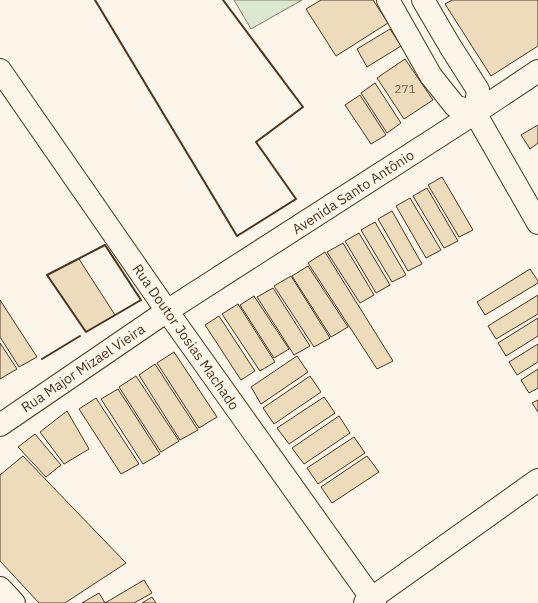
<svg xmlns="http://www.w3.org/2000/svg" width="538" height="603" viewBox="0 0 538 603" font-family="'IBM Plex Sans',sans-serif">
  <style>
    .garden { fill: #dce7d0; stroke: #887966 }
    .building { fill: #ecdcbc; stroke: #4a3520 }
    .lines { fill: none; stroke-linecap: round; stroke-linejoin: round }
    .street-casing { stroke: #4a3520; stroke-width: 24 }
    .secondary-casing { stroke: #4a3520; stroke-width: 24 }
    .street { stroke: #fbf6e9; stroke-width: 22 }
    .secondary { stroke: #fbf6e9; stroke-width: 22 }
    .wall { stroke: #4a3520; stroke-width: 2 }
    .labels { text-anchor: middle; stroke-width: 3; stroke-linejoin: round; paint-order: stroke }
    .number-label { font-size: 12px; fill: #725f47 }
    .street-label { font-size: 14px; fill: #4a3520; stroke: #fbf6e9 }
  </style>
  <rect width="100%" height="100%" fill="#fbf6e9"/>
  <path class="garden" d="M234,0H302L251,29Z"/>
  <path class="building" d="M321,0H373L388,23L336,56L306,9Z
    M452,0H538V46L491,76L445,4Z
    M390,29L401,46L367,67L357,49Z
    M405,59L433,100L404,119L377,78Z
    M375,83L401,123L387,133L361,93Z
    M360,95L386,135L371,144L345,105Z
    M538,125V143L530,149L521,135Z
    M442,177L473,230L459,237L428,185Z
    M427,188L458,241L444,248L413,196Z
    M410,198L441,250L426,258L396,206Z
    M392,211L422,264L408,271L378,219Z
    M375,222L406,275L392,282L361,230Z
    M359,233L390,285L376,293L345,241Z
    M343,243L374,295L360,303L327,252Z
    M325,252L393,361L377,369L308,263Z
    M79,259L115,315L86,332L47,275Z
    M308,266L348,327L331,337L292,276Z
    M530,269L538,281V283L485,315L477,302Z
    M291,276L330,338L314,347L274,286Z
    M273,288L310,346L294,355L257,297Z
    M538,295V314L496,339L488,326Z
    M254,296L289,349L274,358L240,305Z
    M0,300L37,357L19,367L0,337Z
    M238,304L275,362L260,371L222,314Z
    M219,316L255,371L241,380L205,325Z
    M538,318V336L506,356L498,343Z
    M0,343L17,369L0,379Z
    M538,344V362L517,375L509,362Z
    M174,352L217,417L199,428L157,363Z
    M297,356L308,372L261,404L251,387Z
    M155,364L198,430L180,440L139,375Z
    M538,369V388L529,393L521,380Z
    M136,376L179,441L161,452L119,387Z
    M310,376L321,392L274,424L263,408Z
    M118,389L160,454L143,464L101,399Z
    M324,397L335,413L289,444L277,428Z
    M96,398L139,464L121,474L79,409Z
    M538,400V412L532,403Z
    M67,411L89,449L64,464L40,432Z
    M339,416L350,433L304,464L292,448Z
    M35,434L61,465L46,477L18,447Z
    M354,437L365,453L318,484L307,468Z
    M23,456L126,563L65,603H39L0,561V475Z
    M367,456L379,472L332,503L321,487Z
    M144,580L152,593L134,603H82L99,593L105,603Z
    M152,597L156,603H142Z"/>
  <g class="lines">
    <defs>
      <path id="street" d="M388,0L431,76L455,106L475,113
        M423,0L450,46L478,90L475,113L538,223
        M0,70L167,311L375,603
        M0,425L167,311L475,113L538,71
        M0,588L14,603"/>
      <path id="secondary" d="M365,603L538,480"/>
    </defs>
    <use href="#street" class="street-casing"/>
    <use href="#secondary" class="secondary-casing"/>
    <use href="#street" class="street"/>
    <use href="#secondary" class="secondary"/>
    <path class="wall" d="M95,0L237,236L296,199L256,142L303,107L223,0
      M105,245L141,300L86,332L47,275Z
      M42,359L80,336"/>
  </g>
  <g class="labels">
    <g class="number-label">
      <text x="405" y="93">271</text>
    </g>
    <g class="street-label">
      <text transform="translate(353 192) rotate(-33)" y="5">Avenida Santo Antônio</text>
      <text transform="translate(186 337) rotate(55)" y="5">Rua Doutor Josias Machado</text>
      <text transform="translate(83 368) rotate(-34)" y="5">Rua Major Mizael Vieira</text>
    </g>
  </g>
</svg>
